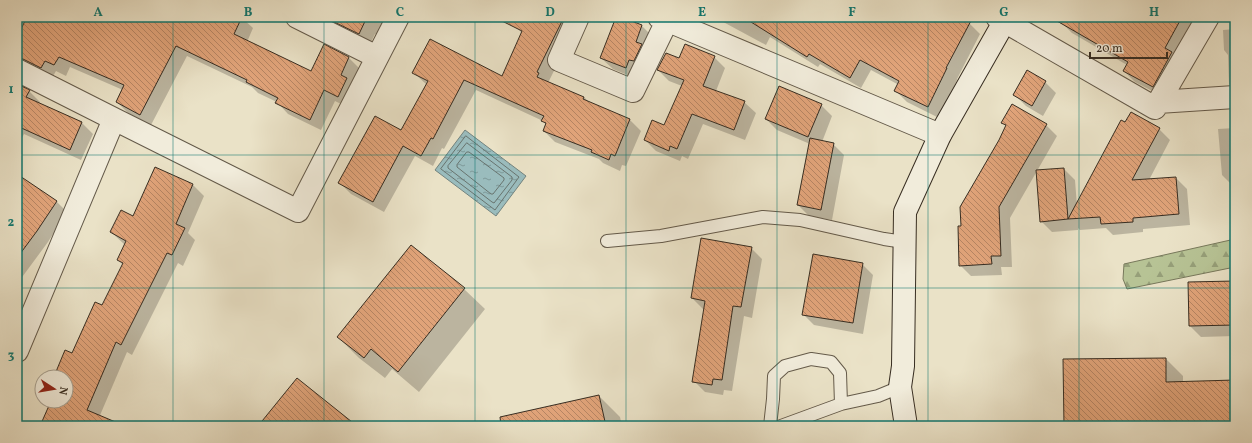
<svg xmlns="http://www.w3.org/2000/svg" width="1252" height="443" viewBox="0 0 1252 443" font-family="Vollkorn,serif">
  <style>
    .forest { fill: url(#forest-firs); stroke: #77785b }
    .water { fill: url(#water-ripples); stroke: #72837f }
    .shadow { fill: #0003 }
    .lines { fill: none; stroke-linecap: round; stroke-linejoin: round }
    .shore { stroke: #68746f; stroke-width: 1 }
    .building { fill: url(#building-back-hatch); stroke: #372d21 }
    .lane-casing { stroke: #645a4a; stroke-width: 14 }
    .street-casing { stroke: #645a4a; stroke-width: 24 }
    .secondary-casing { stroke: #372d21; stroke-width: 24 }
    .lane { stroke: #f1ecdb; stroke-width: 12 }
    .street { stroke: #f1ecdb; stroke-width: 22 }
    .secondary { stroke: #f1ecdb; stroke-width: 22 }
    .grid { fill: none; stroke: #0f766e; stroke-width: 1; stroke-opacity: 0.55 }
    .neatline { fill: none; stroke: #0f766e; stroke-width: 1.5 }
    .grid-label { font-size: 13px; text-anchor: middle; font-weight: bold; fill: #0f766e }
  </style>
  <defs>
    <pattern id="forest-firs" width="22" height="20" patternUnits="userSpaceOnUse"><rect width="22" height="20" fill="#b7c395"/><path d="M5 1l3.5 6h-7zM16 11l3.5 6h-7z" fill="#969f79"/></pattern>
    <pattern id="water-ripples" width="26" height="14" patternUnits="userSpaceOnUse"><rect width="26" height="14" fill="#9abcbd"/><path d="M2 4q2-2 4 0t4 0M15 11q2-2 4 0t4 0" fill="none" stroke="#7e9999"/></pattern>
    <pattern id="building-back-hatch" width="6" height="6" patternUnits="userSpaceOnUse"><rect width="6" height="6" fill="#e0a379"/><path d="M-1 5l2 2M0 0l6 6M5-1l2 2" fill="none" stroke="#b68563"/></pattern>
  </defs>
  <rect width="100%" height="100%" fill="#eae2c7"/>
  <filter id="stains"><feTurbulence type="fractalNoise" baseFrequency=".005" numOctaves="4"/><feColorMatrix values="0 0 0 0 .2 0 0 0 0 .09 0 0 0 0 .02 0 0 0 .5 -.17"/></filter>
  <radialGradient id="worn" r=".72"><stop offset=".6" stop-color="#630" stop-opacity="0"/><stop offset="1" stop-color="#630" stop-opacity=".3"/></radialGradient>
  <path class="forest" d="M1235,239V267L1127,289L1123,279L1124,264Z"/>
  <path class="water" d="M465,130L526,176L496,216L435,170Z"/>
  <path class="shadow" d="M28,17H241L253,28L247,42L311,73L324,46L349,58L360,69L349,108L335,101L321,130L288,114L277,102L258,93L252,87L187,56L151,125L128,113L117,102L123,90L70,67L66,76L56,71L52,78L17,75V39Z
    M316,17H395L386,39L375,34L370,44Z
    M521,17H560L574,30L548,83L584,97L590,103L630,120L641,131L626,166L622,165L620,171L603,163L599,159L555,142L544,131L546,125L543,121L476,90L444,149L442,148L433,166L415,156L384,212L351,194L340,183L401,132L427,85L414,73L502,77L522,33L516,27Z
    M617,17L642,26L653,37L637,79L613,69L601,58Z
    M714,17H958L969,23L980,34L957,79V80L939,118L907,102L896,91L899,85L871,70L861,88L820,64L818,67L770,37L766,45Z
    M1064,17H1198L1164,97L1135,82L1124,71L1127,65L1072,33L1061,22Z
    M1235,29V90L1229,84L1228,55L1224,50L1223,30Z
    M714,57L725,68L716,91L744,102L756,113L745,140L703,124L688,159L682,156L680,161L656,151L645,140L665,126L682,86L669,81L658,70L680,59Z
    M1045,82L1056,93L1043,116L1026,106L1015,95Z
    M17,85L29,91L40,102L39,104L82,123L93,134L81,160L24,134L22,138L17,136Z
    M821,105L832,116L822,142L833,144L844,155L832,220L809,216L798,205L810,144L777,130L766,119Z
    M1003,123L1046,125L1057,136L1037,171L1064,169L1075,180L1077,206L1159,129L1170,140L1149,180L1176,178L1187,189L1190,225L1143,229V232L1113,235L1106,228L1080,230L1078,228V230L1052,232L1041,221L1037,171L1010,218L1012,267H1001L1002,275L971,276L960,265L962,227L1006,126Z
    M1235,128V186H1233L1222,175L1218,129Z
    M156,168L193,185L204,196L188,233L195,240L183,266L178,263L132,355L127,352L98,420L101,426H47L52,401H66V377H60L56,374L73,354L102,306L123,265L118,260L125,245L111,232L134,218Z
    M17,176L56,201L67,212L48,242L17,284Z
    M751,248L762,259L752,318L744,316L732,391L724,390L723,395L705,392L694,381L705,309H703L692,298Z
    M862,264L873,275L863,334L814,325L803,314Z
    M1235,282V336L1201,337L1190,326Z
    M464,289L485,309L419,392L392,369L385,378L359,358L338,337Z
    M1166,359L1183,376V383L1235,381V426H1065Z
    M599,396L620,417L622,426H521Z"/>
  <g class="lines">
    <path class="shore" d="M466,136L519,177L495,210L441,169Z
      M467,143L512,177V180L494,203L492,202L448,168V166Z
      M467,152H469L504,178V180L493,194H491L457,167V165Z"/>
  </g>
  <path class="building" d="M27,17H242L234,34L311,71L324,44L349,57L341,75L347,78L338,97L324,90L310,120L275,103L278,98L246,82L247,80L176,46L140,115L116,102L124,85L59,57L54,65L45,61L41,68L23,59L17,58V37Z
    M337,17H367L359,34L334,22Z
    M494,17H564L537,72L539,73L537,77L584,97L583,99L630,119L615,156L611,154L609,160L591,152L592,150L543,131L546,123L541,121L544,116L464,80L433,139L431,138L421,156L403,146L373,202L338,183L375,116L401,130L428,81L412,73L430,39L502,76L522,31Z
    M616,17H621L642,25L636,42L642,44L634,61L629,60L626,68L600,58Z
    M743,17H973L946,68H947L928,107L894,91L899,81L860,60L850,78L809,54L807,57Z
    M1050,17H1182L1165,48L1172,52L1153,87L1123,71L1128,62Z
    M685,44L715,56L703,86L745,101L734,130L692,114L677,149L670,146L669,151L644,140L652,120L664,125L684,80L657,70L666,53L679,58Z
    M1027,70L1046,81L1032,106L1013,95Z
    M17,84L30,90L26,97L82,122L70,150L17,126Z
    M779,86L822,104L808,137L765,119Z
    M1012,104L1047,124L999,207L1001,256H991L992,264L959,266L958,226H961L960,207L999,140L1006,125L1001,123Z
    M1131,112L1160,128L1132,180L1176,177L1179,214L1133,218V222L1101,224L1100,217L1068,219L1121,120L1125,122Z
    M810,138L834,143L821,210L797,205Z
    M155,167L193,184L176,224L185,228L172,255L167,253L121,345L116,342L87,410L125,426H40L51,401H66V377H61L55,374L65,350L72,353L95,302L102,305L123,263L117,260L126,241L110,232L121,210L133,216Z
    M1064,168L1068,219L1040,222L1036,170Z
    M17,174L57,201L37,231L17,258Z
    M701,238L752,247L741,307L733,306L722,380L713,379L712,385L692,382L705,301L691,298Z
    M411,245L465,288L398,372L371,349L364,358L337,337Z
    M813,254L863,263L853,323L802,315Z
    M1235,281V325L1189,326L1188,282Z
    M1166,358V382L1235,380V426H1064L1063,359Z
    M297,378L357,426H258Z
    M599,395L606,426H501L500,417Z"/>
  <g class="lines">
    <defs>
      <path id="lane" d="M607,241L661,236L763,217L800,220L884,239L904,242
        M770,426L773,399L774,376L785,366L811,359L831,362L840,373L841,404L878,396L900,387
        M781,426L841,404"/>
      <path id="street" d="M297,17L377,57
        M578,17L559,60L633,91L667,21
        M659,17L940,135
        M997,17L1155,108L1208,17
        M17,70L114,119L17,351
        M1158,102L1235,97
        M114,119L298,211L398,17"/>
      <path id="secondary" d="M906,426L900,387L903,366L905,212L940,135L1007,17"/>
    </defs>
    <use href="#lane" class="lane-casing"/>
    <use href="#street" class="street-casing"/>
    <use href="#secondary" class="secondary-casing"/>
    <use href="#lane" class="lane"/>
    <use href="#street" class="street"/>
    <use href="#secondary" class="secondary"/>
  </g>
  <path class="grid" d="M173,17V426M324,17V426M475,17V426M626,17V426M777,17V426M928,17V426M1079,17V426M17,155H1235M17,288H1235"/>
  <rect width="1252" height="443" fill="none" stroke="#eae2c7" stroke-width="44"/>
  <g transform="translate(54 389) rotate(102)"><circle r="19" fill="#f1ecdb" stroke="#a7a091"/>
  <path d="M0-3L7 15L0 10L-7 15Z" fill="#8f2418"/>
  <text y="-6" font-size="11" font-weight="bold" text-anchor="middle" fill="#372d21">N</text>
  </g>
  <path d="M1090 52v6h77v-6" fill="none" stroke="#372d21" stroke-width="2"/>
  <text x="1096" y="52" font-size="12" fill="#372d21" stroke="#f1ecdb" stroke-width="3" paint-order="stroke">20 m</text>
  <rect x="22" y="22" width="1208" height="399" class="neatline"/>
  <g class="grid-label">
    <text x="98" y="16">A</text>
    <text x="248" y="16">B</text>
    <text x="400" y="16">C</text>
    <text x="550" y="16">D</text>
    <text x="702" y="16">E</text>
    <text x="852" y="16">F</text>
    <text x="1004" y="16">G</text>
    <text x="1154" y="16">H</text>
    <text x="11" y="93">1</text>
    <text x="11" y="226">2</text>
    <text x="11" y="359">3</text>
  </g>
  <rect width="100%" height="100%" filter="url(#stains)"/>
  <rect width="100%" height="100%" fill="url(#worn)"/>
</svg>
